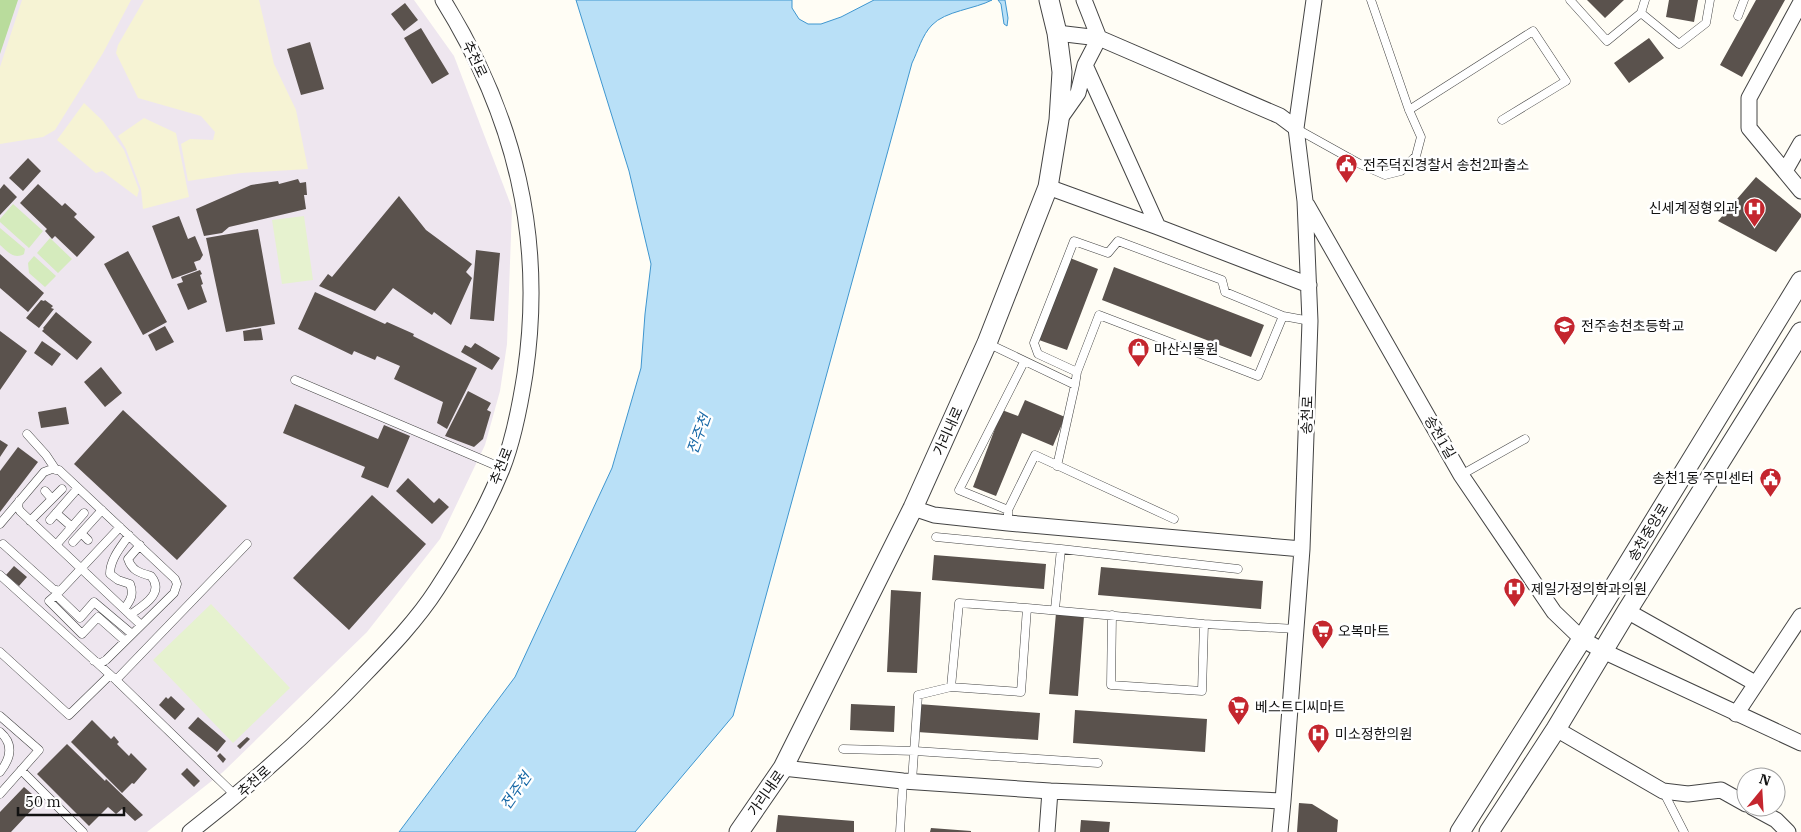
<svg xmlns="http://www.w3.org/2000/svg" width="1801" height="832" viewBox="0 0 1801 832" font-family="'IBM Plex Serif','Noto Sans KR',serif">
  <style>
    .industrial { fill: #eee6ef }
    .farmland { fill: #f6f3d4 }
    .green { fill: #d5ebbd }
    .forest { fill: #b9dc9c }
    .pitch { fill: #e6f2cf }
    .water { fill: #b9e0f7; stroke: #3f96cf }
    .building { fill: #5a524d }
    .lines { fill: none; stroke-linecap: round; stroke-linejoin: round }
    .service-casing { stroke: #444; stroke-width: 9 }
    .minor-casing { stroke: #444; stroke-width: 17 }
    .tertiary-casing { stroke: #444; stroke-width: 21 }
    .service { stroke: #fff; stroke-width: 8 }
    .minor { stroke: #fff; stroke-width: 15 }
    .tertiary { stroke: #fff; stroke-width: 19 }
    .labels { text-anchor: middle; stroke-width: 5; stroke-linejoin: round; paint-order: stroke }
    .street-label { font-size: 14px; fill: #111; stroke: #fff }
    .poi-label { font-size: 14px; fill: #111; stroke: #fff; text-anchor: start }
    .water-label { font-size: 15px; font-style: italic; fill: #1768a6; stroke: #fff }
  </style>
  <rect width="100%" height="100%" fill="#fffdf5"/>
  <path class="industrial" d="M0,0H414L454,56L512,208L507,344L500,391L485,445L440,539L367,632L223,772L147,832H0Z"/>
  <path class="farmland" d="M22,0H131L103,53L55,130L43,137L0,144V67Z
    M144,0H259L274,64L296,110L308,169L241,173L188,181L181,144L190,139L213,140L215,132L201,116L138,98L116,53L118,45Z
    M84,103L103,121L124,150L139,190L137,197L102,171L96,173L57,140Z
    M144,118L176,133L189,197L143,209L141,189L126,149L118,136Z"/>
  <path class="green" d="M13,204L43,231L29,248L0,222V219Z
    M0,228L25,249L24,254C14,260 7,251 0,245Z
    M50,238L72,259L58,273L37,253Z
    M34,256L56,276L45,287L29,273L28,263Z"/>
  <path class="forest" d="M0,0H18L0,54Z"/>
  <path class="pitch" d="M304,216L313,280L282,284L272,220Z
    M211,604L290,688L233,743L153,660Z"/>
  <path class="water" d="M576,0H792V8L799,19L808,24H821L841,17L874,0H992C975,9 945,11 932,25C922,35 918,51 912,63L733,716L635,832H399L515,677L612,468L641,368L645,314L651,264L629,171Z
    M998,0H1005L1008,18L1007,26L1004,24L1001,4Z"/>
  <path class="building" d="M1587,0H1624L1605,18Z
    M1669,0H1698L1694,22L1666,17Z
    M1756,0H1785L1742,77L1720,65Z
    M405,3L418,20L404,31L391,14Z
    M421,28L449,74L432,84L404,38Z
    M1649,38L1664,58L1629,83L1614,63Z
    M310,42L324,89L301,95L287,49Z
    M28,158L41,171L23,191L9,178Z
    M1756,177L1801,214V217L1776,252L1718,221Z
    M298,179L300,183L306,182L307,195H304L306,209L229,227L222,233L204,236L196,209L251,185L278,181L279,184Z
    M4,184L17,197L0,215V189Z
    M38,184L62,206L65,203L77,214L74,217L95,237L77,257L55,236L52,239L45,231L47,229L20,203Z
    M399,196L426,230L472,264L466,272L472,278L451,325L434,312L432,315L393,288L375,311L319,286L328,274L332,277Z
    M179,216L188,239L195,236L203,255L200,260L194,262L197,270L172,279L152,226Z
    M258,229L275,324L226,332L206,238Z
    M476,250L500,253L494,321L470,319Z
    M128,251L167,322L143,335L104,264Z
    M0,254L44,293L28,312L0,288Z
    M1070,258L1098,269L1067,350L1039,340Z
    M1114,267L1264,325L1251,357L1102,300Z
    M200,270L202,274L200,275L203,284L201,285L207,302L188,310L177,284L183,282L181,277Z
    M315,292L385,324L387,322L414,334L413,336L477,368L447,429L437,423L443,402L394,379L400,366L377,356L375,360L354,351L352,355L298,329Z
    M41,300L44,301L45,300L53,306L51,308L54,309L39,328L26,318Z
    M56,312L92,342L77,360L42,331L44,329L43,328Z
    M165,326L174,342L156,351L148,335Z
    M261,328L263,340L244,341L243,331Z
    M0,331L27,351L0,390Z
    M42,341L61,354L52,366L34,353Z
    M475,343L500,358L492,370L461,352L465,345L471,348Z
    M101,367L122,393L105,407L84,382Z
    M468,391L491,403L487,410L491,412L483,439L474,447L445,436Z
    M1025,400L1065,417L1053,446L1022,433L996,496L973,487L1002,410L1018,416Z
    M295,404L378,439L384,425L410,436L388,488L361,477L365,467L283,433Z
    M66,407L69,424L41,428L38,412Z
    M123,410L227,506L177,560L74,464Z
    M0,440L8,445L0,457Z
    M18,447L38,462L0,512V471Z
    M408,478L434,503L439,498L449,507L432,524L396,491Z
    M372,495L426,544L349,630L293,578Z
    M934,555L1046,564L1044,589L932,580Z
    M14,566L27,577L19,586L6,575Z
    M1101,567L1263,581L1261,609L1098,595Z
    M891,590L921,592L917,673L887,672Z
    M1056,613L1084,616L1078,696L1049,694Z
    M171,696L185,709L175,720L159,705L166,697L168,699Z
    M851,704L895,706L894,732L850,730Z
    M918,704L1040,713L1038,740L917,732Z
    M1075,710L1207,719L1205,752L1073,743Z
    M198,717L226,741L217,752L188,728Z
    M92,720L111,739L114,736L119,742L117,744L129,756L131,753L147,769L134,784L132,783L122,793L71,742Z
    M247,737L250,739L240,749L237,746Z
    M67,744L105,781L106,779L143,815L135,821L122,809L116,814L108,807L89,826L37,774Z
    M220,753L226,759L223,763L217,756Z
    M187,768L200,781L194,787L181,774Z
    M24,787L40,801L11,832H0V812Z
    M1299,803L1312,804L1338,820L1337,832H1297Z
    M778,815L854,821V832H776Z
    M1081,820L1110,822L1109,832H1080Z
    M931,828L971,831V832H930Z"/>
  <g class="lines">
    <defs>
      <path id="service" d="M1570,0L1607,41L1641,13L1645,0
        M1641,13L1679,44L1706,23L1710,0
        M1738,16L1744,0
        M1409,110L1533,31L1566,81L1502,120
        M1297,129L1360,164L1385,175L1401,171L1416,156L1421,137L1409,110L1371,0
        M987,343L1075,385L1077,372L1099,315L1258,376L1283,316
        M1077,372L1038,354L1034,343L1074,241L1108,253L1118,241L1222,280L1225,292L1283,316L1310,321
        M295,380L502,468
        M27,434L46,455L56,470
        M1057,466L1075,385
        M1461,475L1525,439
        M45,491L52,499
        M19,501L18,507L20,511L141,625
        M1008,510L959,490L1024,362
        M56,513L72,527
        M50,520L78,488
        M30,521L62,489
        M1008,523V510L1035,455L1174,519
        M0,524L44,472L52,469L59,470L175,579L177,584L174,593L106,660L101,663L94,661
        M81,533L88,540
        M936,537L1061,549L1055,609
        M73,542L102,510
        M3,544L53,589L60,591L120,527
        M56,545L84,513
        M1061,549L1238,569
        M0,575L116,680L237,797
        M58,592L56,595L80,618L94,602L132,634
        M56,595L49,601L82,634L98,617L125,641
        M124,609C131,600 134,594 130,584L118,580L110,574C110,559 121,547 129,535
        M130,615C144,605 165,593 151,576C140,573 132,571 128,559L140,545
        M1112,615L1111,685L1202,691L1204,624
        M0,652L69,715L110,675
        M116,680L247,544
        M951,687L959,603L1027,608
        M0,716L39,750L0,794
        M0,732C14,744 11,758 0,772
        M843,749L915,751L1098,763
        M21,770L83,832
        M912,781L918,695L951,687L1021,692L1027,608L1204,624L1296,629
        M1663,791L1684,832
        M900,832L903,781"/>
      <path id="minor" d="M1801,2L1749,98V128L1801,191
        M1057,33L1099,38L1280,116L1296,128
        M1085,65L1158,227
        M1059,120L1078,93L1085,65L1099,38L1084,0
        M1785,171L1801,143
        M1048,187L1158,227L1309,285
        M1307,205L1461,475L1554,612L1582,639L1603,651L1801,743
        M913,508L934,515L1008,523L1302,549
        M1627,611L1755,683
        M1736,714L1801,616
        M1556,729L1663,791L1688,794L1721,790L1746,804
        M783,768L903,781L1050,791L1283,801
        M1752,807L1776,820L1788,832
        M190,832C252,784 310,732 364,675C390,648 417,620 437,589C462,551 485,511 502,469C514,439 520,406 525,374C545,238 515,116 443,0
        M1047,832L1050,791
        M1280,832L1283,801L1302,549L1310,321L1305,201L1296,128L1314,0"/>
      <path id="tertiary" d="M739,832L783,768L913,508L987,343L1048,187L1059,120L1062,72L1057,33L1049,0
        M1460,832L1582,639L1801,281
        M1489,832L1556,729L1627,611L1801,332"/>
    </defs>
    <use href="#service" class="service-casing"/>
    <use href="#minor" class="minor-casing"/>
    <use href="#tertiary" class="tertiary-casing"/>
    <use href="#service" class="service"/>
    <use href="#minor" class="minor"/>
    <use href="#tertiary" class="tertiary"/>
  </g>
  <defs>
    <symbol id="civic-pin" viewBox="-11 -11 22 30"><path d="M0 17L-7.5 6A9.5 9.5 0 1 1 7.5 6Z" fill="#c4262e" stroke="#fff"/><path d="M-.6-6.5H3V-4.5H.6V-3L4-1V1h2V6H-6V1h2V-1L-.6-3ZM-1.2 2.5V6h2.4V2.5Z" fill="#fff"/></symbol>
    <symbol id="hospital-pin" viewBox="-11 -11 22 30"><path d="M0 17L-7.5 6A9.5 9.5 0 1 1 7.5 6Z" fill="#c4262e" stroke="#fff"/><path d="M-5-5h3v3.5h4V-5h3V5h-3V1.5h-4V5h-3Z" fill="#fff"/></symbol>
    <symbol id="school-pin" viewBox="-11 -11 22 30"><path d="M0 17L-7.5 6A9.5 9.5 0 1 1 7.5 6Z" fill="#c4262e" stroke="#fff"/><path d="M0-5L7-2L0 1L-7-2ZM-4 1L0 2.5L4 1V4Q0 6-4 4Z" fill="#fff"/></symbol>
    <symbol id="shop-pin" viewBox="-11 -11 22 30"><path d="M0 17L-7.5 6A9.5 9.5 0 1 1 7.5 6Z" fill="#c4262e" stroke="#fff"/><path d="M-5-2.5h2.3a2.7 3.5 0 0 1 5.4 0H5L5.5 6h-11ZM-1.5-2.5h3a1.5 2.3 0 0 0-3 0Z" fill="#fff"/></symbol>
    <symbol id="supermarket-pin" viewBox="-11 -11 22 30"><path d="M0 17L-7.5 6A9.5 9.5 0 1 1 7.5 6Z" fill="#c4262e" stroke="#fff"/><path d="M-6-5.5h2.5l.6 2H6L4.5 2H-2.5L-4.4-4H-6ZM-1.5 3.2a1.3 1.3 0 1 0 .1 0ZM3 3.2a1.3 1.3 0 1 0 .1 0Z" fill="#fff"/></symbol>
  </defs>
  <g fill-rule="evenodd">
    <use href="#civic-pin" x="1334" y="152" width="25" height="34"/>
    <use href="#hospital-pin" x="1742" y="196" width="25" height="34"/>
    <use href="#school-pin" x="1552" y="314" width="25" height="34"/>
    <use href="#shop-pin" x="1126" y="336" width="25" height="34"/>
    <use href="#civic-pin" x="1758" y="466" width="25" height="34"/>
    <use href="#hospital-pin" x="1502" y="576" width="25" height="34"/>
    <use href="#supermarket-pin" x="1310" y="618" width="25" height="34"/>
    <use href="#supermarket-pin" x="1226" y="694" width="25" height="34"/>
    <use href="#hospital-pin" x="1306" y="722" width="25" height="34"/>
  </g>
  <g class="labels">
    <g class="street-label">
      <text transform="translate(475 59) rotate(65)" y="5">추천로</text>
      <text transform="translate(1307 415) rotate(-88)" y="5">송천로</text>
      <text transform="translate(948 431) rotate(-66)" y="5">가리내로</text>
      <text transform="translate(1440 437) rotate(60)" y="5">송천1길</text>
      <text transform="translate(501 466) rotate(-69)" y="5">추천로</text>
      <text transform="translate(1648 532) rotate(-59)" y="5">송천중앙로</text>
      <text transform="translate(254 781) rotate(-42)" y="5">추천로</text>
      <text transform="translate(766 793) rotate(-55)" y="5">가리내로</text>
    </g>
    <g class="poi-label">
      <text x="1363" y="170">전주덕진경찰서 송천2파출소</text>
      <text x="1739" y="213" text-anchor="end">신세계정형외과</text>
      <text x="1581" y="331">전주송천초등학교</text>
      <text x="1154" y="354">마산식물원</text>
      <text x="1754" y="483" text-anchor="end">송천1동 주민센터</text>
      <text x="1531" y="594">제일가정의학과의원</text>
      <text x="1338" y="636">오복마트</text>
      <text x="1255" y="712">베스트디씨마트</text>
      <text x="1335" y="739">미소정한의원</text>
    </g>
    <g class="water-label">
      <text transform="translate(699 434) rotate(-70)" y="5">전주천</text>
      <text transform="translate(516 791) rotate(-55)" y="5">전주천</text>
    </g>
  </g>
  <g transform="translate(1761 792) rotate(18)"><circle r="24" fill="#ffffff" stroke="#a0a0a0"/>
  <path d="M0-4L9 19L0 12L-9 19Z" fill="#c4262e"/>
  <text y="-8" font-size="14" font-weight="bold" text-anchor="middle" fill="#111111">N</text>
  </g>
  <path d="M18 807v8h106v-8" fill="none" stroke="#111111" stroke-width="2.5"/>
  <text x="25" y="807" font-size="15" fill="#111111" stroke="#ffffff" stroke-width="4" paint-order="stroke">50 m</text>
</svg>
